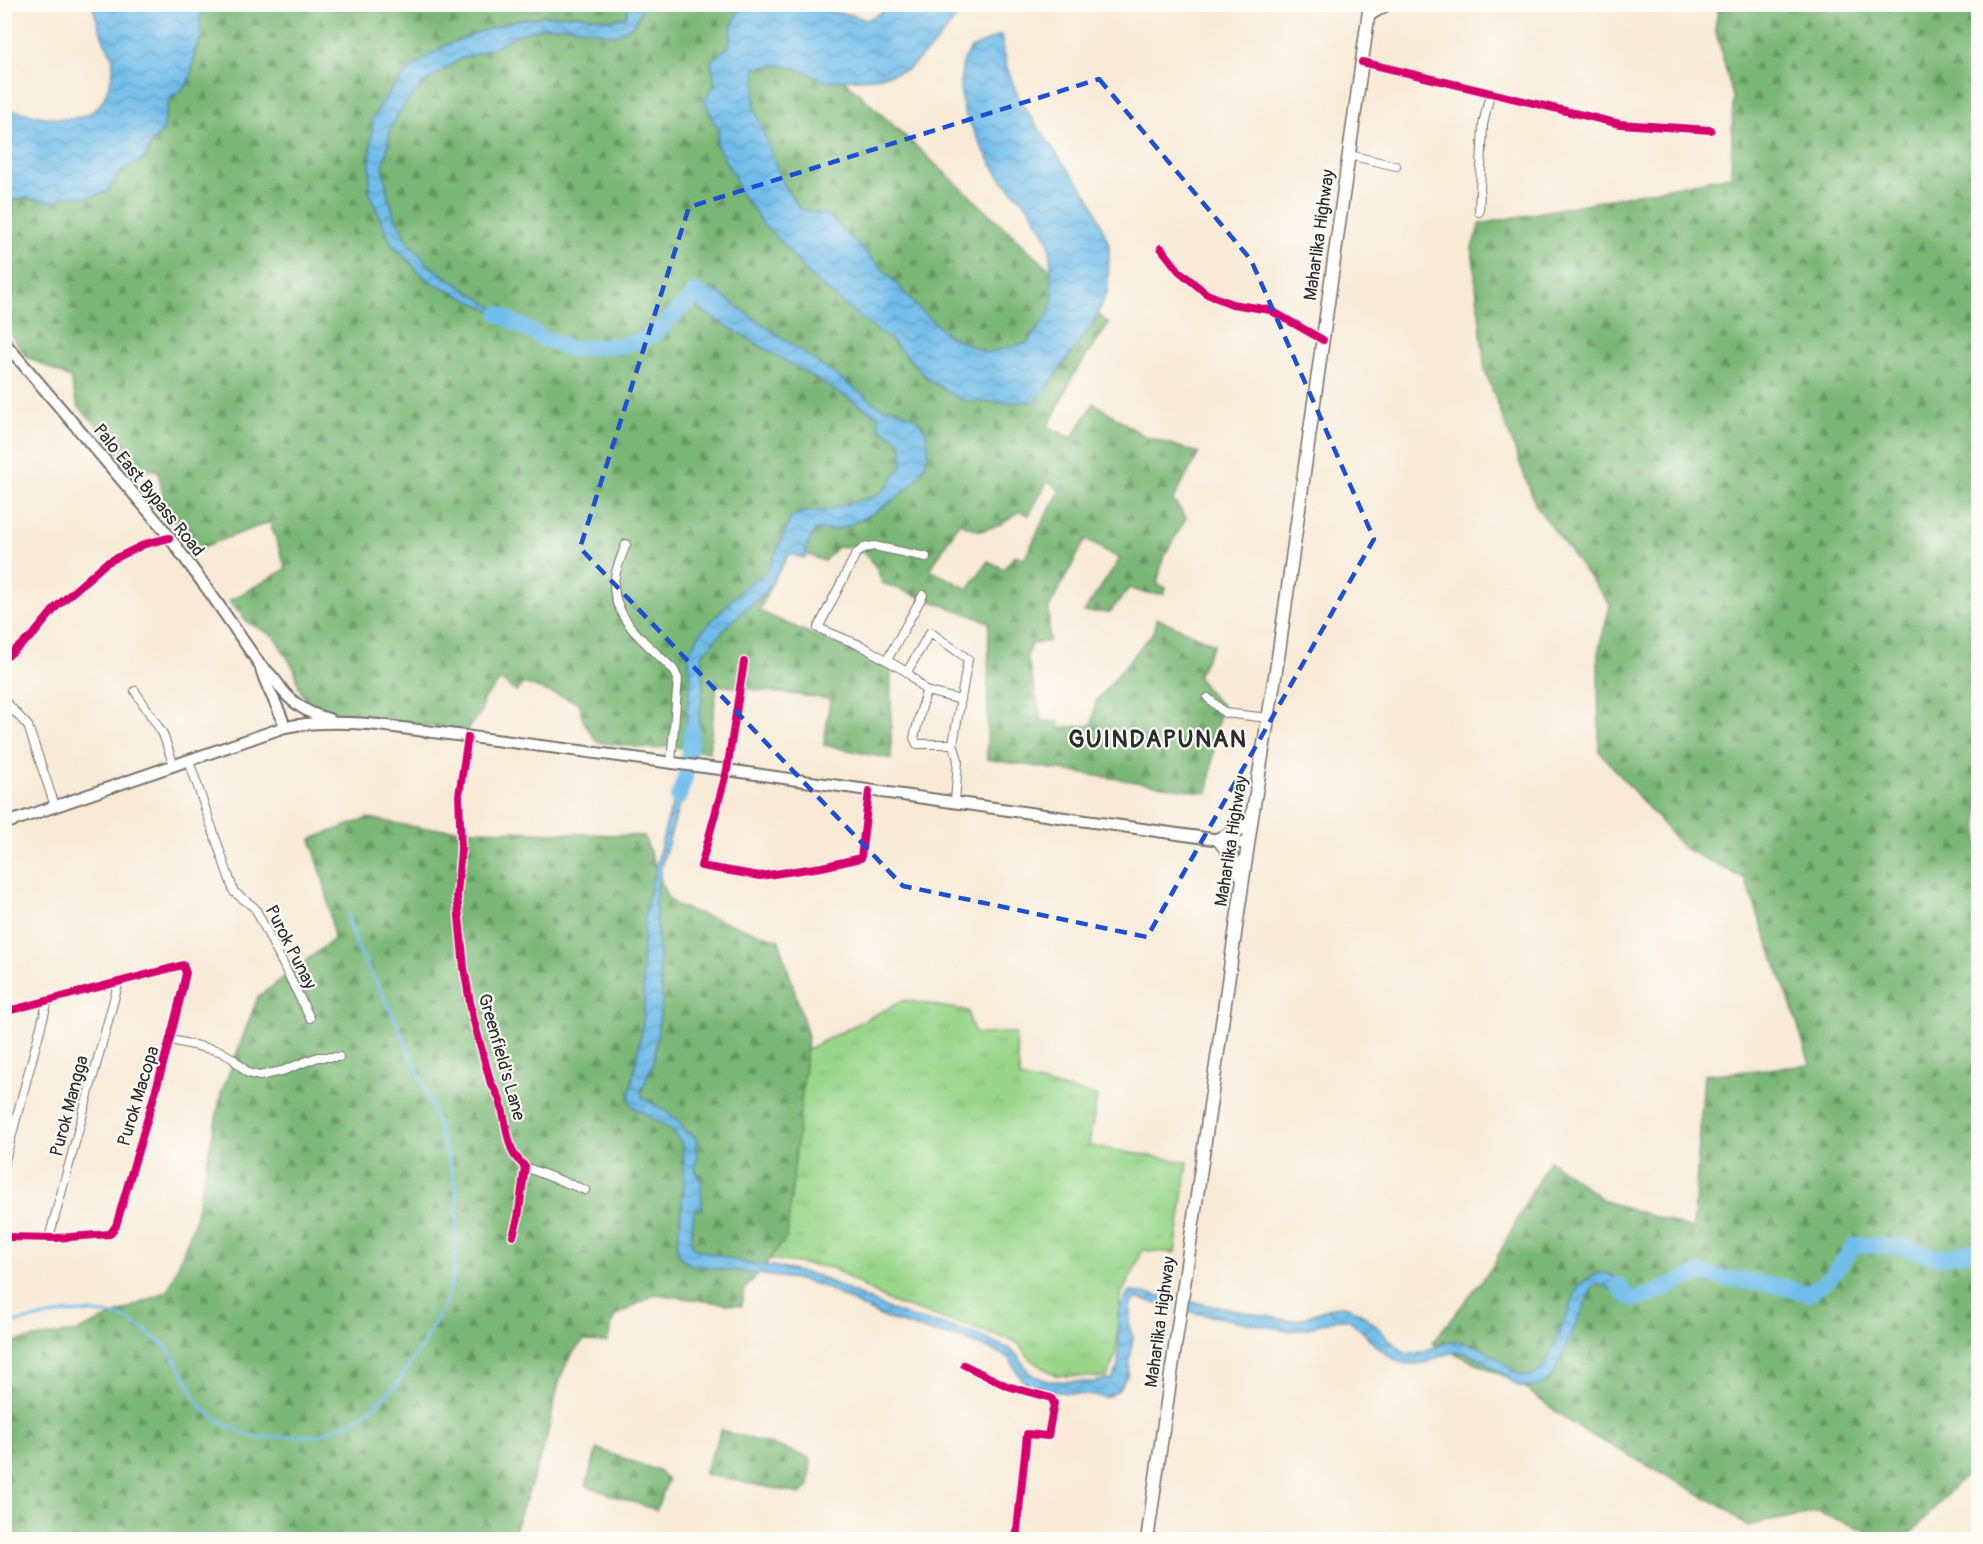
<svg xmlns="http://www.w3.org/2000/svg" width="1983" height="1544" viewBox="0 0 1983 1544" font-family="Pangolin,sans-serif">
  <style>
    .grass { fill: url(#grass-tufts); stroke: #62805a; stroke-width: 1.5 }
    .forest { fill: url(#forest-firs); stroke: #527150; stroke-width: 1.5; fill-rule: evenodd }
    .water { fill: url(#water-waves); stroke: #4e748a; stroke-width: 1.5 }
    .lines { fill: none; stroke-linecap: round; stroke-linejoin: round }
    .stream { stroke: #71bdea; stroke-width: 3 }
    .river { stroke: #71bdea; stroke-width: 16 }
    .minor-casing { stroke: #736e67; stroke-width: 10 }
    .tertiary-casing { stroke: #736e67; stroke-width: 12 }
    .secondary-casing { stroke: #736e67; stroke-width: 14 }
    .trunk-casing { stroke: #736e67; stroke-width: 15 }
    .minor { stroke: #fff; stroke-width: 8 }
    .tertiary { stroke: #fff; stroke-width: 9 }
    .secondary { stroke: #fff; stroke-width: 10 }
    .trunk { stroke: #fff; stroke-width: 12 }
    .cycleway-casing { stroke: #fdfcf7; stroke-width: 11 }
    .cycleway { stroke: #d6006c; stroke-width: 8 }
    .marked { fill: none; stroke: #1d4ed8; stroke-width: 4.5; stroke-dasharray: 12 8; stroke-linejoin: round }
    .labels { text-anchor: middle; stroke-width: 4.5; stroke-linejoin: round; paint-order: stroke }
    .street-label { font-size: 18px; fill: #2b2b2b; stroke: #fdfcf7 }
    .district-label { font-size: 24px; font-weight: bold; letter-spacing: 1.5px; fill: #2b2b2b; stroke: #fdfcf7 }
  </style>
  <defs>
    <pattern id="grass-tufts" width="24" height="20" patternUnits="userSpaceOnUse" patternTransform="scale(1.5)"><rect width="24" height="20" fill="#99d68a"/><path d="M3 7l-1-3M5 7V3M7 7l1-3M15 17l-1-3M17 17v-4M19 17l1-3" fill="none" stroke="#84b877"/></pattern>
    <pattern id="forest-firs" width="22" height="20" patternUnits="userSpaceOnUse" patternTransform="scale(1.5)"><rect width="22" height="20" fill="#7ab776"/><path d="M5 1l3.5 6h-7zM16 11l3.5 6h-7z" fill="#649561"/></pattern>
    <pattern id="water-waves" width="16" height="10" patternUnits="userSpaceOnUse" patternTransform="scale(1.5)"><rect width="16" height="10" fill="#71bdea"/><path d="M0 5q4-4 8 0t8 0" fill="none" stroke="#5d9abe"/></pattern>
  </defs>
  <rect width="100%" height="100%" fill="#fdfcf7"/>
  <filter id="ink" filterUnits="userSpaceOnUse"><feTurbulence type="fractalNoise" baseFrequency=".0167" numOctaves="2"/><feDisplacementMap in="SourceGraphic" scale="12" xChannelSelector="R" yChannelSelector="G"/><feConvolveMatrix kernelMatrix="1 2 1 2 8 2 1 2 1" color-interpolation-filters="sRGB"/></filter>
  <filter id="wash" filterUnits="userSpaceOnUse"><feTurbulence type="fractalNoise" baseFrequency=".008" numOctaves="4" result="noise"/><feDisplacementMap in="SourceGraphic" scale="24" xChannelSelector="R" yChannelSelector="G"/><feGaussianBlur stdDeviation="1.35" result="paint"/><feColorMatrix in="noise" values="0 0 0 0 0 0 0 0 0 0 0 0 0 0 0 0 0 1.4 0 .05"/><feComposite in="paint" operator="in"/></filter>
  <g filter="url(#wash)">
    <rect width="100%" height="100%" fill="#f8ead7"/>
    <path class="grass" d="M904,1000L968,1011L970,1022L976,1034L1015,1033L1020,1078L1097,1096L1089,1146L1188,1162L1175,1253L1142,1250L1138,1261L1120,1297L1116,1354L1107,1378L1055,1375L1031,1360L1017,1342L891,1302L832,1268L764,1258L780,1063Z"/>
    <path class="forest" d="M204,5H629L627,17L610,20L578,15L545,16L513,21L444,46L413,67L391,90L370,157L411,263L427,280L511,320L431,267L409,243L395,217L388,196L383,166L387,151L390,130L401,108L424,83L460,59L491,49L516,35L543,27L569,26L590,29L634,25L643,5H742L732,25L755,68C769,66 784,63 798,68C820,77 816,82 843,79L1109,324L1074,374L1048,427L1072,438L1094,403L1144,436L1199,453L1173,500L1186,518L1163,559L1157,584L1166,588L1164,594L1144,593L1129,588L1110,612H1084L1120,559L1086,539L1049,608V641L1031,644L1027,657L1042,721L1059,722V728L1092,725L1096,701L1155,630L1157,618L1214,644L1197,676L1211,695L1222,705L1217,726L1208,793L987,759L989,622L882,583C879,569 867,551 852,547C848,546 842,547 837,547L824,561L789,547L759,611L832,643L891,665V759L824,745L830,699L717,685L709,752L667,746L655,749L597,742L582,719L580,703L523,683L516,692L501,680L483,699L481,712L466,731L324,714L308,705L299,688L295,670L274,636L248,623L229,601L286,569L270,522L197,549L165,507L158,470L129,469L110,439L78,406L70,378L27,357L5,328V202L24,198L36,199L63,195L89,197L107,192C118,173 123,167 144,160L152,141L163,131L167,106L171,98L187,85L192,72L195,49L201,39L200,19ZM1048,481L1060,491L1043,521L1025,558L1015,555L1004,569L988,561L968,589L930,570L959,523L981,531L1001,524L1020,511L1029,515Z
      M1719,5H1978V1461L1906,1539H1889L1817,1512L1746,1526L1729,1510L1577,1427L1515,1381L1432,1343L1491,1269L1549,1160L1605,1201L1693,1229L1704,1075L1810,1065L1795,1016L1745,879L1683,848L1599,751L1598,653L1610,605L1536,506L1485,370L1472,247L1480,224L1731,176L1733,97L1715,28Z
      M368,818L421,828L644,836L667,897L677,906L779,940L808,1036L787,1237L744,1291L742,1306L655,1294L614,1317L607,1342L584,1341C555,1365 556,1406 546,1439C536,1473 523,1506 511,1539L5,1540V1343L78,1331L168,1291L194,1224L221,1094L258,997L334,939L326,890L311,839Z
      M721,1430L783,1448L811,1459L809,1487L800,1494L704,1474Z
      M597,1449L657,1470L668,1480L656,1510C633,1501 609,1496 586,1485Z"/>
    <path class="water" d="M92,5H204L200,19L201,39L195,49L192,72L187,85L171,98L167,106L163,131L152,141L144,160C123,167 118,173 107,192L89,197L63,195L59,202L24,198L5,202V109C40,114 94,137 108,88C112,77 115,67 112,56C110,51 106,45 104,40C99,28 96,16 92,5Z
      M629,5H643L634,25L615,35L569,26L543,27L516,35L491,49L460,59L424,83L402,108L390,130L387,151L383,166L388,196L395,217L409,243L431,267L517,323L427,280L392,244L370,195V157L373,118L391,90L413,67L444,46L476,33L513,21L545,16L578,15L610,20L626,17Z
      M742,5H823L830,12L848,14L867,20L896,5H966L937,42L907,70L874,78L825,81L796,68L779,65L755,68L756,77L754,107L782,181L800,209L829,216L896,283L919,309L948,335L986,353L1027,343L1048,316L1053,298L1049,241L1028,206L1001,179L982,147L964,112L960,87L963,62L971,48L1001,35L1007,68L1020,101L1058,156L1091,199L1109,245L1108,290L1094,322L1036,402H972L957,397L929,380L892,341L849,309L808,274L779,239L760,222L755,211L740,193L735,178L716,144L719,130L711,116L705,100L715,84L711,61L729,46L732,25Z
      M711,288L881,407L884,409L892,407C901,411 914,415 921,423C926,429 927,437 928,445C932,482 877,514 847,526C838,530 825,530 815,530L807,547L805,558L789,554L766,592L729,624L702,655L703,686L695,753L683,751L691,678L688,655L701,632L742,589L768,571L791,518L801,512L824,511L876,496L885,489L903,464L901,443L892,435L880,430L878,416L697,308Z
      M681,777L689,779L681,799L662,864L655,900L662,999L654,1060L641,1092L643,1098L668,1112L681,1124L686,1133L691,1132L697,1141L695,1146L697,1156L695,1168L701,1182L702,1208H698L694,1213C693,1224 689,1238 693,1248L745,1263L767,1265L818,1276L891,1310L924,1321L941,1324L977,1335L1010,1349L1019,1357L1029,1373L1047,1381L1094,1382L1112,1379L1118,1367L1119,1350L1118,1312L1129,1291L1167,1297L1166,1305L1137,1299L1131,1302L1129,1327L1133,1337L1128,1374L1118,1391L1106,1397L1051,1391L1028,1384L1021,1379L1009,1357L967,1340L919,1329L880,1316L822,1286L796,1279L696,1266C686,1264 679,1258 677,1248L684,1185L683,1145L673,1131L632,1106L629,1099L642,1030L644,1003L642,958L645,912L666,825Z
      M1607,1273C1619,1279 1631,1286 1633,1299L1630,1301C1617,1296 1608,1281 1593,1286L1554,1375C1545,1385 1534,1389 1521,1387C1502,1377 1483,1355 1460,1352C1440,1350 1423,1374 1398,1361C1378,1352 1365,1331 1348,1319H1338L1308,1328L1291,1331L1185,1311L1187,1301L1292,1321C1309,1319 1323,1307 1340,1306C1363,1304 1388,1343 1407,1354C1426,1354 1443,1340 1461,1342C1473,1344 1486,1349 1495,1356C1512,1369 1526,1388 1545,1366L1579,1285L1595,1274Z"/>
    <g class="lines">
      <path class="stream" d="M4,1325L11,1323L65,1313L87,1312L120,1316L144,1329L168,1349L181,1369L200,1406L221,1422L253,1437L316,1436L346,1424L373,1408L395,1386L417,1354L444,1306L454,1276L457,1221L456,1185L435,1117L414,1062L389,1006L358,950L347,915"/>
      <path class="river" d="M499,314L543,338L571,349L622,345L646,339L663,326L696,292L722,309
        M678,798L685,778L692,729
        M1618,1285C1622,1290 1625,1296 1631,1298C1646,1304 1685,1273 1704,1274C1710,1274 1716,1277 1722,1278C1752,1282 1779,1284 1808,1294L1830,1278L1855,1245L1904,1247L1940,1258L1978,1250"/>
    </g>
  </g>
  <g filter="url(#ink)">
    <g class="lines">
      <defs>
        <path id="minor" d="M1362,62L1620,124L1711,130
          M1349,155L1396,166
          M1479,212L1483,125L1490,93
          M1161,248L1179,271L1207,294L1232,304L1270,310L1323,340
          M626,544C622,556 614,571 614,584C614,622 650,646 674,670L678,679L671,763
          M4,659L34,634L56,607L106,563L145,544L169,538
          M887,660L923,595
          M744,662L727,770L701,866L760,876L822,867L861,858L869,791
          M907,672L862,646L818,628L856,554L864,548L874,546L926,557
          M135,691L163,734L174,766
          M926,691L914,738L917,744H953
          M1208,698L1225,713L1268,718
          M4,700L28,726L55,806
          M468,737L459,795L461,849L457,896L464,968L472,1014L491,1084C506,1100 504,1139 515,1156C518,1160 522,1163 525,1167L518,1218L513,1236
          M189,761L234,892L255,908L310,1018
          M955,803L958,760L953,744L968,659L930,632L907,672L926,691L961,700
          M4,1012L183,965L186,973C167,1059 140,1142 116,1226L110,1234L56,1238L4,1237
          M171,1040L220,1051L232,1058L248,1073L259,1076L282,1071L318,1057H339
          M4,1164L48,1000
          M525,1167L585,1190
          M49,1238L119,981
          M964,1365L1007,1386L1051,1398L1054,1403L1048,1436L1027,1434L1016,1540"/>
        <path id="tertiary" d="M1368,17L1390,4"/>
        <path id="secondary" d="M4,342L161,526L211,594L260,665C265,687 279,706 285,727
          M260,665C270,672 276,681 283,691C295,705 312,715 329,719
          M4,824L285,727C317,721 347,722 379,725L727,770L1248,844"/>
        <path id="trunk" d="M1243,879L1234,860L1218,839L1236,832L1252,817
          M1147,1540L1252,817L1278,658L1370,4"/>
      </defs>
      <use href="#minor" class="minor-casing"/>
      <use href="#tertiary" class="tertiary-casing"/>
      <use href="#secondary" class="secondary-casing"/>
      <use href="#trunk" class="trunk-casing"/>
      <use href="#minor" class="minor"/>
      <use href="#tertiary" class="tertiary"/>
      <use href="#secondary" class="secondary"/>
      <use href="#trunk" class="trunk"/>
      <defs>
        <path id="cycleway" d="M1362,62L1620,124L1711,130
          M1161,248L1179,271L1207,294L1232,304L1270,310L1323,340
          M4,659L34,634L56,607L106,563L145,544L169,538
          M744,662L727,770L701,866L760,876L822,867L861,858L869,791
          M468,737L459,795L461,849L457,896L464,968L472,1014L491,1084C506,1100 504,1139 515,1156C518,1160 522,1163 525,1167L518,1218L513,1236
          M4,1012L183,965L186,973C167,1059 140,1142 116,1226L110,1234L56,1238L4,1237
          M964,1365L1007,1386L1051,1398L1054,1403L1048,1436L1027,1434L1016,1540"/>
      </defs>
      <use href="#cycleway" class="cycleway-casing"/>
      <use href="#cycleway" class="cycleway"/>
    </g>
  </g>
  <path class="marked" d="M1099,79L1251,260L1374,539L1147,937L903,886L580,548L689,207Z"/>
  <g class="labels">
    <g class="street-label">
      <text transform="translate(1319 235) rotate(-82)" y="6">Maharlika Highway</text>
      <text transform="translate(149 490) rotate(51)" y="6">Palo East Bypass Road</text>
      <text transform="translate(1231 841) rotate(-81)" y="6">Maharlika Highway</text>
      <text transform="translate(291 947) rotate(63)" y="6">Purok Punay</text>
      <text transform="translate(502 1057) rotate(74)" y="6">Greenfield's Lane</text>
      <text transform="translate(138 1096) rotate(-73)" y="6">Purok Macopa</text>
      <text transform="translate(69 1106) rotate(-75)" y="6">Purok Mangga</text>
      <text transform="translate(1160 1322) rotate(-82)" y="6">Maharlika Highway</text>
    </g>
    <g class="district-label">
      <text x="1158" y="747">GUINDAPUNAN</text>
    </g>
  </g>
  <rect width="1983" height="1544" fill="none" stroke="#fdfcf7" stroke-width="24"/>
</svg>
